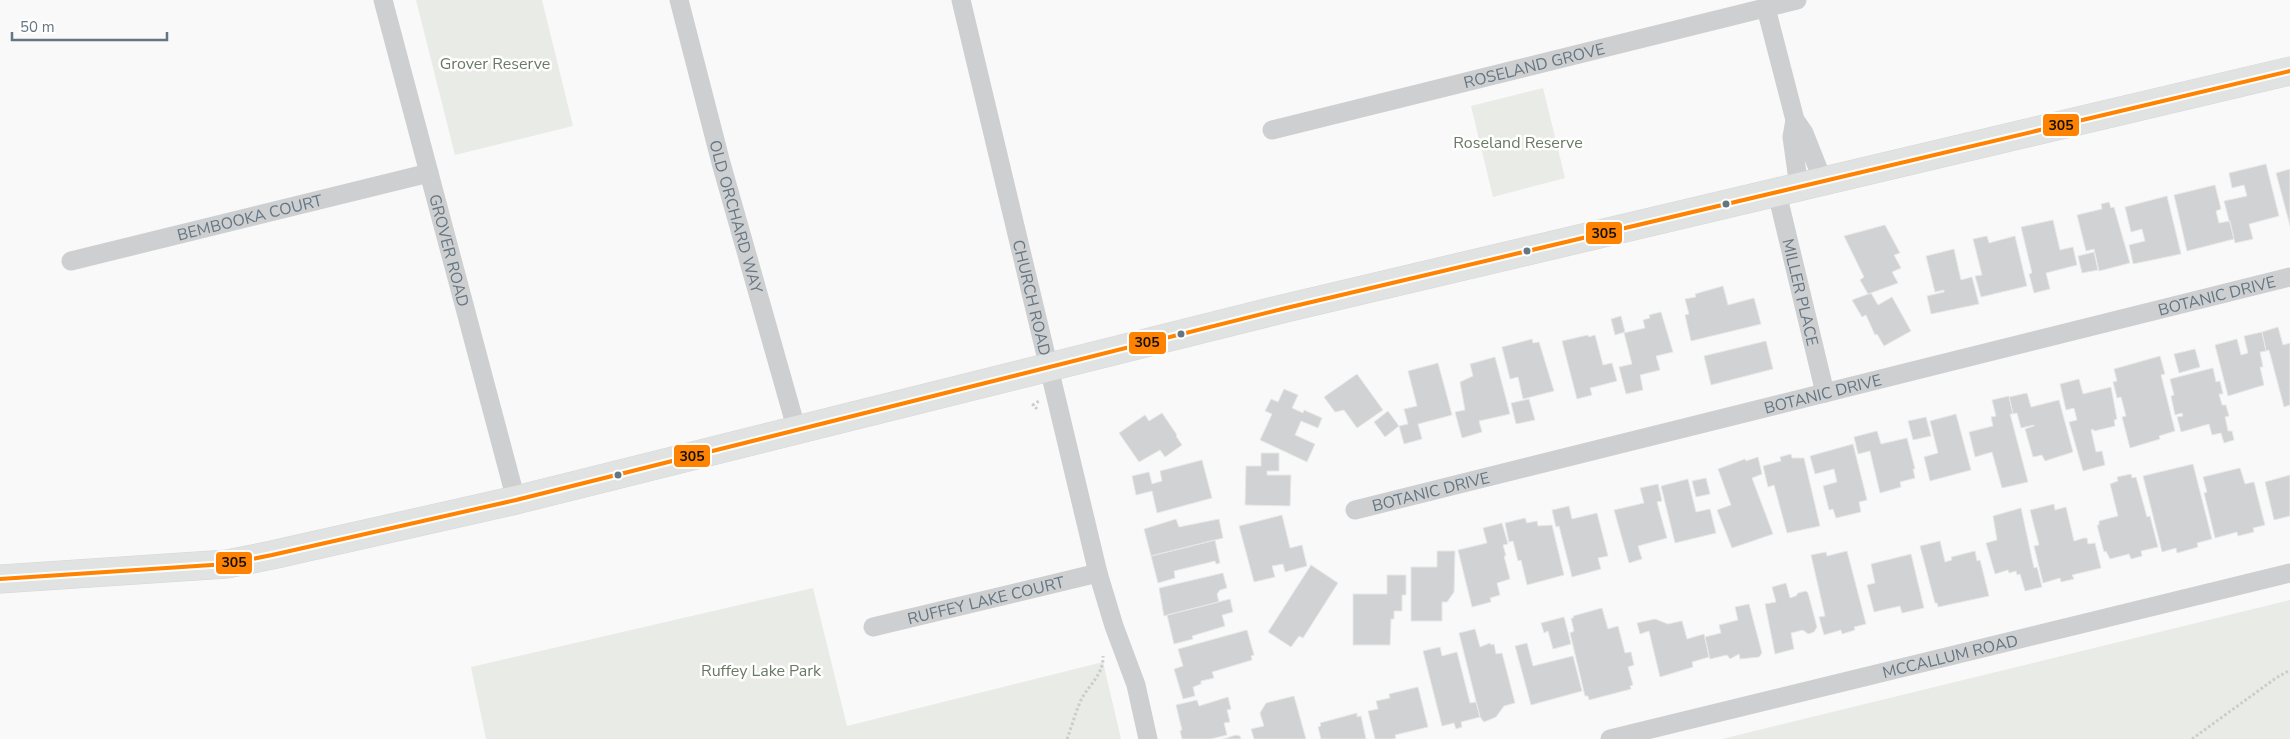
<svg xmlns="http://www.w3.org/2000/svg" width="2290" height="739" viewBox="0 0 2290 739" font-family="'Nunito Sans',sans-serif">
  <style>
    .green { fill: #e8ebe6 }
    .building { fill: #d0d2d3; stroke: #e8e8e8 }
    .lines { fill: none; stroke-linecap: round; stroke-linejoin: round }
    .secondary-casing { stroke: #d5d6d7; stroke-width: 29 }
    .path { stroke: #cbcccd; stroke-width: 3; stroke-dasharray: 2.5 2.5; stroke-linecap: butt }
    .street { stroke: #cecfd0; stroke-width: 19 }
    .secondary { stroke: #e1e2e2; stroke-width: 28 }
    .bus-1-casing { stroke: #fff; stroke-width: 8 }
    .bus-1 { stroke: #ff8200; stroke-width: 4 }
    .bus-dot { fill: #657683; stroke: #fff; stroke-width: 2 }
    .labels { text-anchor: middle; stroke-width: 5; stroke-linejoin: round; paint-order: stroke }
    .park-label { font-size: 16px; fill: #687a64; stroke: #fff }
    .street-label { font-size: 16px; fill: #657683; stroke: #fff }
    .line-badge { stroke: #fff; stroke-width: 2 }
    .pale-badge-label { font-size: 14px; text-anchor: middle; font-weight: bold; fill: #111 }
  </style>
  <rect width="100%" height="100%" fill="#f9f9f9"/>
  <path class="green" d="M416,0H542L573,126L455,155Z
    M1543,88L1565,178L1493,197L1471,106Z
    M813,588L847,726L1103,662L1121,739H486L471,667Z
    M2290,600V739H1722Z"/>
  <path class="building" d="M2266,164L2279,216L2249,224L2253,239L2235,243L2224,201L2247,196L2244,185L2232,188L2229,173Z
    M2290,169V226L2276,173Z
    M2215,185L2221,209L2216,211L2219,223L2230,221L2234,239L2187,251L2174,195Z
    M2167,196L2181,254L2133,264L2129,245L2145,241L2142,229L2131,232L2125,207Z
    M2109,202L2111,208L2114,207L2130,263L2099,271L2094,249L2086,251L2077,215L2102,209L2101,204Z
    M2053,220L2060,250L2073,247L2077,265L2046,273L2050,289L2034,293L2029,274L2032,273L2021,227Z
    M1885,225L1900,253L1894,255L1901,268L1892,272L1898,283L1868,294L1860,280L1864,277L1844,236Z
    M1987,236L1989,243L2015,236L2027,286L1981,297L1975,276L1982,275L1973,239Z
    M1954,249L1961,280L1972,277L1979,304L1931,314L1927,296L1944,292V290L1935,292L1926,256Z
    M2094,252L2098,270L2082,273L2078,256Z
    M1723,286L1728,305L1754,298L1761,324L1691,341L1685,315L1689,314L1685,299L1696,297L1695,294Z
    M1871,293L1878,305L1892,297L1911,331L1884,346L1877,334L1875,335L1866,315L1862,317L1852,300Z
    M1661,312L1673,352L1656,356L1660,370L1640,375L1643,390L1626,394L1619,367L1632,364L1624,333L1645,328L1643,320L1650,318L1649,315Z
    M1621,316L1625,332L1615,335L1611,319Z
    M2278,327L2283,345L2290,343V405L2284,407L2269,350L2266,351L2262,332Z
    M2262,332L2266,351L2260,352L2263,367H2260L2264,385L2228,396L2215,345L2237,339L2241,355L2248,353L2244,336Z
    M1588,335L1589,337L1595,335L1603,365L1612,363L1617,381L1590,388L1592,395L1577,399L1562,341Z
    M1532,339L1533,343L1539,342L1554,391L1523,399L1518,377L1510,379L1502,347Z
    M1766,341L1773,369L1711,385L1704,356Z
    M2195,349L2200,367L2179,373L2174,354Z
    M2160,356L2165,374L2161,375L2175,431L2159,436L2160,439L2130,448L2122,417L2126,416L2121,397L2117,398L2113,382L2117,381L2114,369Z
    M1495,357L1510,414L1479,421L1482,432L1462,438L1455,412L1465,410L1460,382L1473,376L1470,364Z
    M1438,363L1452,415L1418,424L1422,439L1404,444L1399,426L1408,424L1404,409L1417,406L1408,371Z
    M2213,368L2216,382L2220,381L2223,394H2219L2222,405H2226L2229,416L2225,417L2228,431H2232L2234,440L2224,443L2221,433L2212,435L2209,424L2181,432L2177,417L2183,416L2182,413L2175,415L2171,396L2174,395L2170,379Z
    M1357,374L1383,410L1357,428L1344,410L1335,412L1324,397Z
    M2079,379L2083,394L2111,387L2117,419L2114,420L2115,426L2094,431L2093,429L2091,430L2096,452L2102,451L2105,465L2083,471L2069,422L2077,420L2074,408L2066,410L2060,384Z
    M1284,389L1298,395L1292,408L1303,413L1304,410L1322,418L1318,428L1301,421L1295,435L1315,444L1307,462L1260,440L1272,414L1265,411L1271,399L1278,402Z
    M2027,393L2031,407L2059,400L2073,452L2045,461L2042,455L2033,457L2025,429L2034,426V425L2021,428L2017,413L2013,414L2009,397Z
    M2009,396L2013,414H2010L2028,482L2002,488L1992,452L1975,457L1969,432L1993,426L1991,417L1996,416L1992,400Z
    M1529,399L1535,420L1516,424L1511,403Z
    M1388,411L1399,426L1385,437L1374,422Z
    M1162,413L1177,435L1176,436L1182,445L1165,457L1160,450L1139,462L1119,433L1145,415L1149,421Z
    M1956,414L1971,470L1930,481L1924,457L1938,453L1930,421Z
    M1926,417L1931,436L1913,440L1908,421Z
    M1877,431L1881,444L1907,438L1915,469H1913L1915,478L1900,482L1901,487L1880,493L1870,451L1858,454L1854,437Z
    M1853,444L1867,500L1859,502L1861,512L1836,518L1833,509L1829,510L1823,486L1837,482L1834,469L1815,474L1810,456Z
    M1261,453H1279V471H1267V475H1291L1290,506L1245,505L1246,466H1261Z
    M1791,454L1792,458H1804L1820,526L1787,533L1774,485L1768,487L1763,466L1781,461L1780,457Z
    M1758,457L1762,474L1752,478L1773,534L1732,548L1717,510L1731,505L1718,469L1745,459L1746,461Z
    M1202,460L1212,498L1157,513L1152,491L1136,495L1132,476L1149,472L1152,484L1162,481L1160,471Z
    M2193,464L2212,539L2197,543L2198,547L2177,553L2176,548L2162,552L2143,476Z
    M2240,468L2245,484L2254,482L2265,525L2253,528L2254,532L2238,536L2237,532L2215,538L2204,493L2207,492L2203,477Z
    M2131,474L2132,478L2136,477L2147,517L2150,516L2158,547L2141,551L2142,556L2131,559L2129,554L2110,559L2106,551L2104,552L2097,525H2099V521L2118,516L2110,484L2118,481L2117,477Z
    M2290,475V516L2274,520L2265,482Z
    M1706,478L1710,494L1696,497L1692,481Z
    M1688,479L1696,512L1710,509L1716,533L1675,543L1661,486Z
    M1658,484L1662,501L1657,502L1667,538L1638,546L1642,559L1629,563L1614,510L1644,503L1640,488Z
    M2054,504L2055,510L2066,507L2074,541L2084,538H2087L2088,544L2095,543L2101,568L2072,575L2074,579L2061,582L2060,578L2043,583L2034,546L2039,545L2030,510Z
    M1569,506L1572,519L1597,513L1608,556L1598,558L1601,569L1572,577L1559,526L1556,527L1552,510Z
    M2021,508L2034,568L2037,567L2042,587L2025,591L2020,574L2017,575L2016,571L2009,573L2008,570L1995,574L1986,543L1997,540L1993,516Z
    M1282,515L1290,548L1302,545L1307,566L1285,572L1283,564L1272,566L1275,577L1254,582L1239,526Z
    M1525,518L1527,523L1537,521L1538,526L1552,525L1564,575L1527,585L1521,560L1518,561L1513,541L1509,542L1505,523Z
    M1176,519L1179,527L1219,519L1223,538L1151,556L1144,529Z
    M1502,523L1508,544L1503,545L1506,556H1504L1510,579L1497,583L1500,595L1490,598L1491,602L1472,607L1458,550L1487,543L1483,528Z
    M1215,540L1220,563L1216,564L1215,561L1174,571L1175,578L1158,583L1151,556Z
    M1940,541L1945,562L1952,560L1951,557L1975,551L1977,561L1980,560L1989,596L1938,607L1937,603H1935L1920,546Z
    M1437,551H1455L1454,592L1447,602H1442V621H1411V567H1437Z
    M1847,551L1866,624L1854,627L1855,630L1842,634L1841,630L1824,635L1819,617L1825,616L1811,555L1826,552L1827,556Z
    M1911,554L1924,608L1902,613L1900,606L1874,612L1867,585L1875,583L1871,564Z
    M1311,565L1338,583L1303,638L1299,636L1291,647L1268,632Z
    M1223,573L1227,588L1220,590L1217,594L1219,602L1164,616L1159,588Z
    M1387,575H1406V595H1402V611H1394V619H1391L1390,645H1353V594H1387Z
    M1786,583L1790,598L1796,596L1798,593L1806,591L1808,593L1817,627L1814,632L1808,634L1803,630L1791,633L1794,649L1775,654L1765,604L1776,602L1772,587Z
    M1230,599L1233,612L1222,615L1225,626L1192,636L1193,639L1174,644L1167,615Z
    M1749,604L1762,653L1759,657L1740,659L1739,654L1730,659L1727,655L1710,659L1705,637L1721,633L1719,625L1738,620L1735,607Z
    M1602,608L1608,629L1618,626L1625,653L1631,652L1634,665L1628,667L1633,685L1630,686L1631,689L1589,700L1588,696H1585L1570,633L1574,631L1571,618H1574L1573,616Z
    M1564,617L1571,644L1553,649L1548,631L1544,633L1541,623Z
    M1655,619L1668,624L1682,621L1687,639L1704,634L1709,657L1692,662L1693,667L1660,677L1649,631L1640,634L1637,623Z
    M1475,629L1480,647L1490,643L1491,645L1494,644L1496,654L1502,653L1515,703L1504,706L1496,717L1484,722L1480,717L1459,633Z
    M1247,630L1254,655L1251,656L1252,660L1212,672L1214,678L1201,681V684L1193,687L1195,696L1183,699L1174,669L1183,666L1178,649Z
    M1527,643L1533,666L1573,656L1582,691L1531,705L1515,646Z
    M1440,647L1442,656L1457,652L1470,703L1476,702L1480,717L1461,722L1462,727L1456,729L1454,723L1442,726L1423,651Z
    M1418,687L1428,727L1395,735L1396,738L1393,739H1375L1368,711L1378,709L1376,701L1390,698L1389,694Z
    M1294,696L1306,739H1254L1251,729L1264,726L1260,713L1266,703Z
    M1228,697L1231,709L1227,710L1230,722L1224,723L1227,735L1211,739H1182L1180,731L1182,730L1176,705L1197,700L1199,706Z
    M1357,713V717L1361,716L1366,739H1321L1318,727L1321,726L1320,723Z
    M1236,735L1240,736L1241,739H1223Z"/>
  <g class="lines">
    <defs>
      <path id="secondary" d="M0,579L227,564L272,555L516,500L1282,309L2290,71"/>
    </defs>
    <use href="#secondary" class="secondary-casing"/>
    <path class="path" d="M1037,409L1033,405L1039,401
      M1067,739C1072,726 1076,710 1082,698C1090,684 1104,673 1103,656
      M2192,739L2276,678L2290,670"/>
    <g class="street">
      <path id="s1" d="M383,0L516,500"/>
      <path id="s2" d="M679,0L721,163L797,431"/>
      <path id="s3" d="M961,0L1098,573L1114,626L1136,685L1148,739"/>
      <path d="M1766,8L1795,120L1804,133L1823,181"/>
      <path d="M1795,120L1792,137L1799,187"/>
      <path id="s4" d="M1272,130L1797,0"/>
      <path id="s5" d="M1777,193L1825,393"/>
      <path id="s6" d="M71,261L429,173"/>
      <path id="s7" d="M1355,510L2290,277"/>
      <path id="s8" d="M873,627L1098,573"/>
      <path id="s9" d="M1610,739L2290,573"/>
    </g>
    <use href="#secondary" class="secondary"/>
    <defs>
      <path id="bus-1" d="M0,579L227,564L272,555L516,500L1282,309L2290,71"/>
    </defs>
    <use href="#bus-1" class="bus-1-casing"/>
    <use href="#bus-1" class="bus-1"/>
  </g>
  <g class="bus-dot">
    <circle cx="1726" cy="204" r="4.5"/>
    <circle cx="1527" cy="251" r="4.5"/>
    <circle cx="1181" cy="334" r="4.5"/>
    <circle cx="618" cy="475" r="4.5"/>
  </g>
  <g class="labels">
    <g class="park-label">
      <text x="495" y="69">Grover Reserve</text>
      <text x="1518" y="148">Roseland Reserve</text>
      <text x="761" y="676">Ruffey Lake Park</text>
    </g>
    <g class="street-label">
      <text dy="6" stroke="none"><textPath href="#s4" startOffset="270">ROSELAND GROVE</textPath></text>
      <text dy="6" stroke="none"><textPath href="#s2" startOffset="224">OLD ORCHARD WAY</textPath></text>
      <text dy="6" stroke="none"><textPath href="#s6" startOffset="184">BEMBOOKA COURT</textPath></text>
      <text dy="6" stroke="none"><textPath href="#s1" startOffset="259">GROVER ROAD</textPath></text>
      <text dy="6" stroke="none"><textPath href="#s5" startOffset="102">MILLER PLACE</textPath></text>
      <text dy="6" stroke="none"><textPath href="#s7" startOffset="888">BOTANIC DRIVE</textPath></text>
      <text dy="6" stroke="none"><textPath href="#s3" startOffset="306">CHURCH ROAD</textPath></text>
      <text dy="6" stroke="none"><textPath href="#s7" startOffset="482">BOTANIC DRIVE</textPath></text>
      <text dy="6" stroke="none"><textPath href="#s7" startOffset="78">BOTANIC DRIVE</textPath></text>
      <text dy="6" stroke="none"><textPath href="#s8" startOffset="116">RUFFEY LAKE COURT</textPath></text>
      <text dy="6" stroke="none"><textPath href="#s9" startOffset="350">MCCALLUM ROAD</textPath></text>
    </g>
  </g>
  <g class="line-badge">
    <rect x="2042" y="113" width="38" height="24" rx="5" fill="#ff8200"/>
    <rect x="1585" y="221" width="38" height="24" rx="5" fill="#ff8200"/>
    <rect x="1128" y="331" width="39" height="24" rx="5" fill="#ff8200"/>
    <rect x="673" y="444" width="38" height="24" rx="5" fill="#ff8200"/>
    <rect x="215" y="551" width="38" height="24" rx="5" fill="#ff8200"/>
  </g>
  <g class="pale-badge-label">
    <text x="2061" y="130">305</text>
    <text x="1604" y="238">305</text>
    <text x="1147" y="347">305</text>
    <text x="692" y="461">305</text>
    <text x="234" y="567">305</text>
  </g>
  <path d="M12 32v8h155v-8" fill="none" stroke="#657683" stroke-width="2.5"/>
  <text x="20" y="32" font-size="15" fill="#657683" stroke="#ffffff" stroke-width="4" paint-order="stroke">50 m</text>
</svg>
